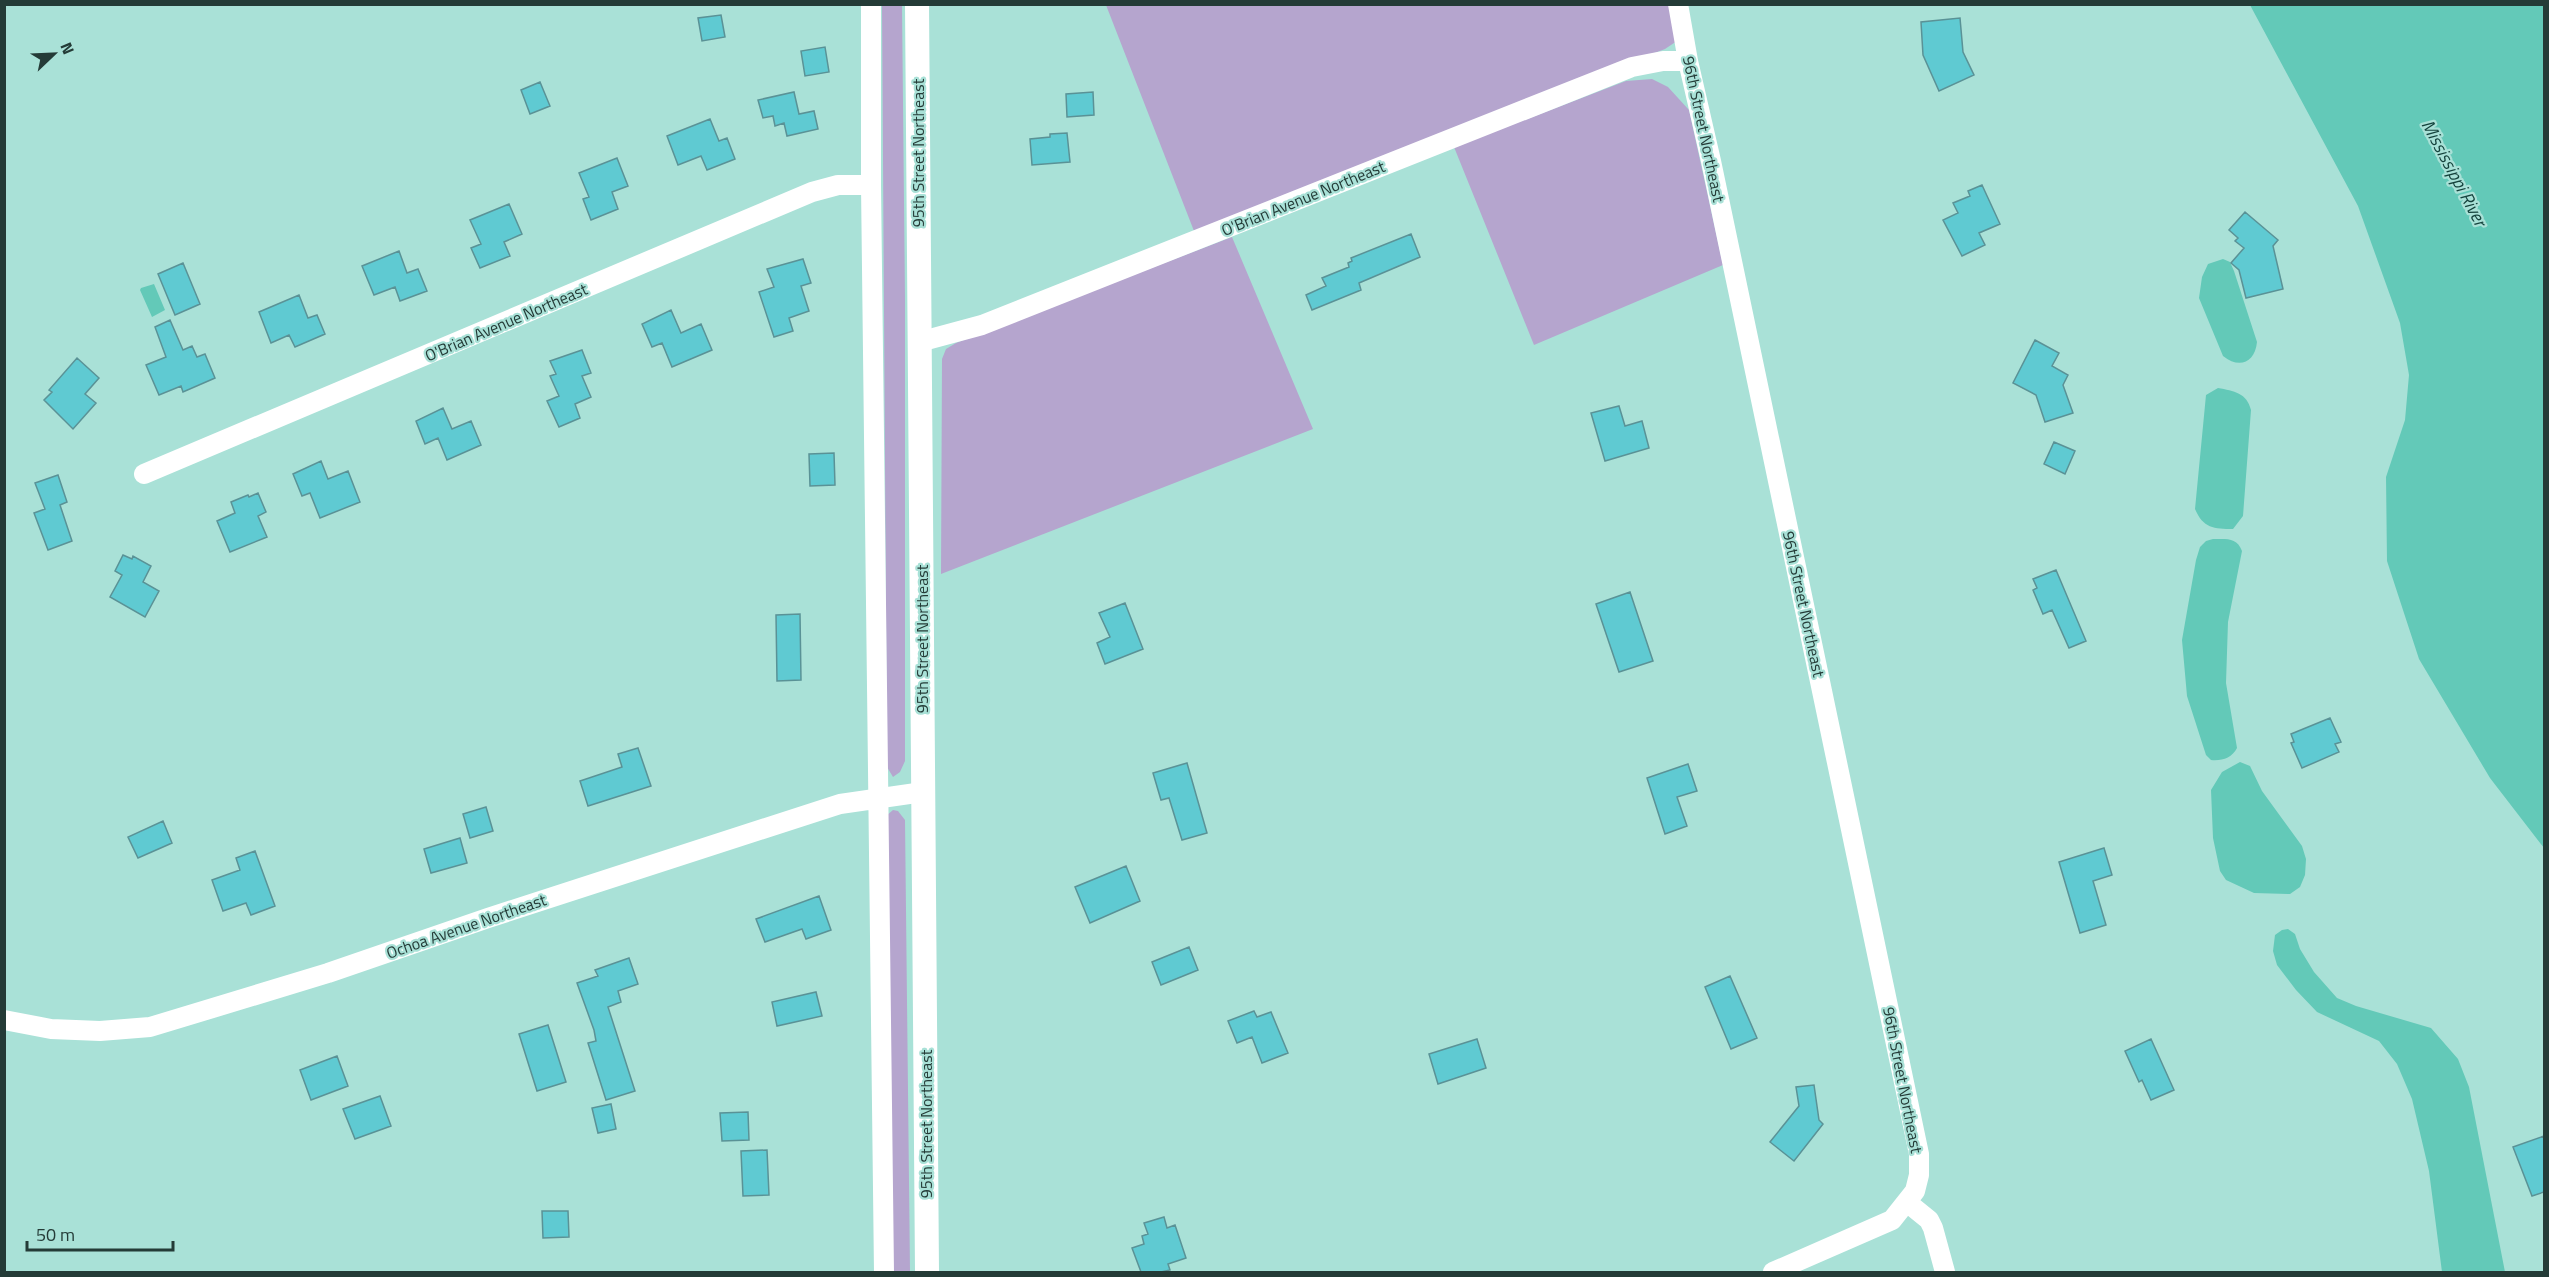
<svg xmlns="http://www.w3.org/2000/svg" width="2549" height="1277" viewBox="0 0 2549 1277" font-family="'Titillium Web',sans-serif">
  <style>
    .green { fill: #b5a5ce }
    .water { fill: #63c9b8 }
    .building { fill: #5fcad2; stroke: #5a9296; stroke-width: 1.5 }
    .lines { fill: none; stroke-linecap: round; stroke-linejoin: round }
    .minor { stroke: #fff; stroke-width: 20 }
    .major { stroke: #fff; stroke-width: 24 }
    .labels { text-anchor: middle; stroke-width: 4.5; stroke-linejoin: round; paint-order: stroke }
    .street-label { font-size: 16px; fill: #243b37; stroke: #a9e1d7 }
    .water-label { font-size: 18px; font-style: italic; fill: #15433d; stroke: #a9e1d7 }
  </style>
  <rect width="100%" height="100%" fill="#a9e1d7"/>
  <path class="green" d="M882,5H902L905,299V761L900,772L893,777L887,767Z
    M1106,5H1672L1677,41L1665,49L1194,231Z
    M1652,79L1668,87L1689,110L1723,265L1534,345L1454,147L1626,81Z
    M1232,237L1313,429L941,574L942,359L946,349L956,343Z
    M893,810L898,811L905,820L910,1272H892L886,816Z"/>
  <path class="water" d="M2250,5H2544V848L2490,778L2419,659L2387,561L2386,477L2405,420L2409,375L2400,323L2358,206Z
    M2223,259L2230,262L2234,271L2257,342C2255,363 2239,369 2223,356L2199,298L2202,277L2208,264Z
    M154,284L165,310L152,317L140,290L141,288Z
    M2218,388C2234,391 2247,393 2251,410L2243,516L2233,529C2214,529 2203,528 2195,509L2206,395Z
    M2213,539C2226,539 2237,537 2242,551L2228,622L2226,683L2237,748C2232,758 2222,761 2211,760L2206,755L2187,696L2182,640L2196,560L2200,547L2206,541Z
    M2240,762L2250,766L2262,791L2302,846L2306,859L2305,875L2300,887L2290,894L2254,893L2226,880L2220,871L2213,838L2211,790L2222,772Z
    M2288,929L2295,934L2300,949L2314,972L2337,998L2356,1006L2431,1028L2458,1059L2469,1087L2505,1272H2442L2429,1171L2412,1099L2397,1064L2379,1041L2317,1012L2296,990L2277,965L2273,951L2275,935L2282,930Z"/>
  <path class="building" d="M721,15L725,37L702,41L698,18Z
    M1960,18L1963,52L1974,75L1939,91L1923,55L1921,22Z
    M825,47L829,72L805,76L801,51Z
    M540,82L550,106L530,114L521,90Z
    M794,92L799,114L814,111L818,129L787,136L784,123L775,126L773,116L763,118L758,100Z
    M1093,92L1094,115L1067,117L1066,94Z
    M710,119L719,141L727,138L735,159L707,170L701,156L678,165L667,136Z
    M1067,133L1070,162L1032,165L1030,139L1050,137V134Z
    M617,158L628,186L612,192L618,209L591,220L583,199L589,197L579,173Z
    M1982,185L2000,224L1979,233L1985,245L1962,256L1943,220L1958,213L1953,203L1970,196L1968,191Z
    M509,204L522,234L504,242L510,256L480,268L471,248L481,244L470,220Z
    M2245,212L2278,240L2273,246L2283,289L2246,298L2239,270L2231,263L2244,248L2235,241L2238,238L2229,230Z
    M1411,234L1420,257L1359,283L1361,290L1312,310L1306,295L1326,286L1322,278L1349,267L1348,263L1352,261L1351,258Z
    M399,251L407,273L418,269L427,291L400,301L395,287L374,295L362,266Z
    M803,259L811,283L801,286L809,311L789,318L793,331L774,337L759,292L774,287L767,269Z
    M183,263L200,304L175,315L158,274Z
    M299,295L308,318L317,315L325,334L295,347L289,335L271,343L259,312Z
    M671,310L681,333L701,324L712,350L672,367L662,343L652,347L642,324Z
    M170,320L183,350L192,346L197,357L205,354L215,378L183,392L181,386L159,395L146,365L166,357L155,327Z
    M2035,340L2059,353L2052,366L2068,375L2063,385L2073,413L2045,422L2036,395L2013,383Z
    M582,350L591,373L582,376L591,397L575,404L580,418L559,427L547,401L559,396L550,376L556,374L550,361Z
    M77,358L99,378L85,394L96,403L73,429L44,400L52,392L49,390Z
    M1619,406L1625,426L1642,421L1649,448L1605,461L1591,413Z
    M443,408L452,429L471,421L481,445L447,460L438,438L425,444L416,421Z
    M2054,442L2075,451L2065,474L2044,464Z
    M834,453L835,485L810,486L809,454Z
    M321,461L328,479L348,471L360,502L320,518L310,493L302,496L293,474Z
    M58,475L67,502L60,505L72,541L48,550L34,513L45,509L35,483Z
    M258,493L266,512L258,516L267,537L230,552L217,521L235,513L231,502L248,495L249,497Z
    M123,555L132,559L133,556L151,566L143,582L159,591L145,617L110,597L122,575L115,571Z
    M2056,570L2086,641L2069,648L2052,610L2043,614L2033,590L2037,588L2033,579Z
    M1630,592L1653,661L1619,672L1596,604Z
    M1125,603L1143,649L1105,664L1097,643L1110,637L1099,613Z
    M800,614L801,680L777,681L776,615Z
    M2330,718L2341,742L2335,744L2339,752L2302,768L2291,743L2294,742L2291,734Z
    M638,748L651,786L588,806L580,781L622,767L618,754Z
    M1187,763L1207,833L1182,840L1169,798L1161,800L1153,773Z
    M1688,764L1697,791L1677,797L1687,826L1665,834L1647,778Z
    M486,807L493,831L470,838L463,814Z
    M163,821L172,843L138,858L128,837Z
    M460,838L467,863L431,873L424,849Z
    M2104,848L2112,875L2093,881L2106,925L2080,933L2059,862Z
    M255,851L275,906L251,915L246,903L223,911L212,880L240,870L236,858Z
    M1126,866L1140,901L1090,923L1075,887Z
    M819,896L831,930L806,939L802,929L765,942L756,919Z
    M1189,947L1198,970L1161,985L1152,962Z
    M629,958L638,984L618,991L621,1002L608,1007L635,1091L606,1100L588,1043L596,1041L594,1030L577,983L598,976L595,970Z
    M1730,976L1757,1038L1731,1049L1705,987Z
    M816,992L822,1016L777,1026L772,1002Z
    M1254,1011L1257,1017L1271,1012L1288,1053L1262,1063L1252,1037L1237,1043L1228,1021Z
    M548,1025L566,1082L537,1091L519,1034Z
    M1477,1039L1486,1068L1438,1084L1429,1054Z
    M2151,1039L2174,1090L2151,1100L2142,1080L2139,1082L2125,1051Z
    M337,1056L348,1086L311,1100L300,1070Z
    M1814,1085L1819,1120L1823,1124L1794,1161L1770,1142L1799,1106L1796,1087Z
    M380,1096L391,1126L355,1139L343,1109Z
    M611,1104L616,1129L598,1133L592,1108Z
    M748,1112L749,1140L722,1141L720,1113Z
    M2544,1136V1192L2532,1196L2513,1147Z
    M767,1150L769,1195L743,1196L741,1151Z
    M542,1211H568L569,1237L543,1238Z
    M1164,1217L1167,1228L1175,1225L1186,1258L1168,1264L1170,1270L1161,1272H1141L1132,1248L1144,1244L1142,1236L1148,1234L1144,1223Z"/>
  <g class="lines">
    <path class="minor" d="M871,4V185L884,1272
      M1678,4L1688,61L1711,161L1919,1154V1175L1915,1191L1892,1220L1773,1272
      M919,342L982,325L1632,67L1663,61H1688
      M144,474L812,192L838,185H871
      M4,1020L51,1029L100,1031L150,1027L328,973L488,918L840,804L923,792
      M1908,1203L1929,1220L1933,1228L1945,1272"/>
    <path class="major" d="M917,4L927,1272"/>
  </g>
  <g class="labels">
    <g class="street-label">
      <text transform="translate(1704 129) rotate(78)" y="6">96th Street Northeast</text>
      <text transform="translate(918 153) rotate(-90)" y="6">95th Street Northeast</text>
      <text transform="translate(1303 198) rotate(-22)" y="6">O'Brian Avenue Northeast</text>
      <text transform="translate(506 322) rotate(-23)" y="6">O'Brian Avenue Northeast</text>
      <text transform="translate(1804 604) rotate(78)" y="6">96th Street Northeast</text>
      <text transform="translate(922 639) rotate(-90)" y="6">95th Street Northeast</text>
      <text transform="translate(466 926) rotate(-19)" y="6">Ochoa Avenue Northeast</text>
      <text transform="translate(1903 1080) rotate(79)" y="6">96th Street Northeast</text>
      <text transform="translate(926 1124) rotate(-90)" y="6">95th Street Northeast</text>
    </g>
    <g class="water-label">
      <text transform="translate(2454 173) rotate(62)" y="6">Mississippi River</text>
    </g>
  </g>
  <rect width="2549" height="1277" fill="none" stroke="#243b37" stroke-width="12"/>
  <g transform="translate(54 54) rotate(67)" stroke="#a9e1d7" stroke-width="4.5" paint-order="stroke">
  <path d="M0-4.5L10 22L0 15L-10 22Z" fill="#243b37"/>
  <text y="-9" font-size="16" font-weight="bold" text-anchor="middle" fill="#243b37">N</text>
  </g>
  <path d="M27 1241v9h146v-9" fill="none" stroke="#243b37" stroke-width="3"/>
  <text x="36" y="1241" font-size="18" fill="#243b37" stroke="#a9e1d7" stroke-width="4.5" paint-order="stroke">50 m</text>
</svg>
